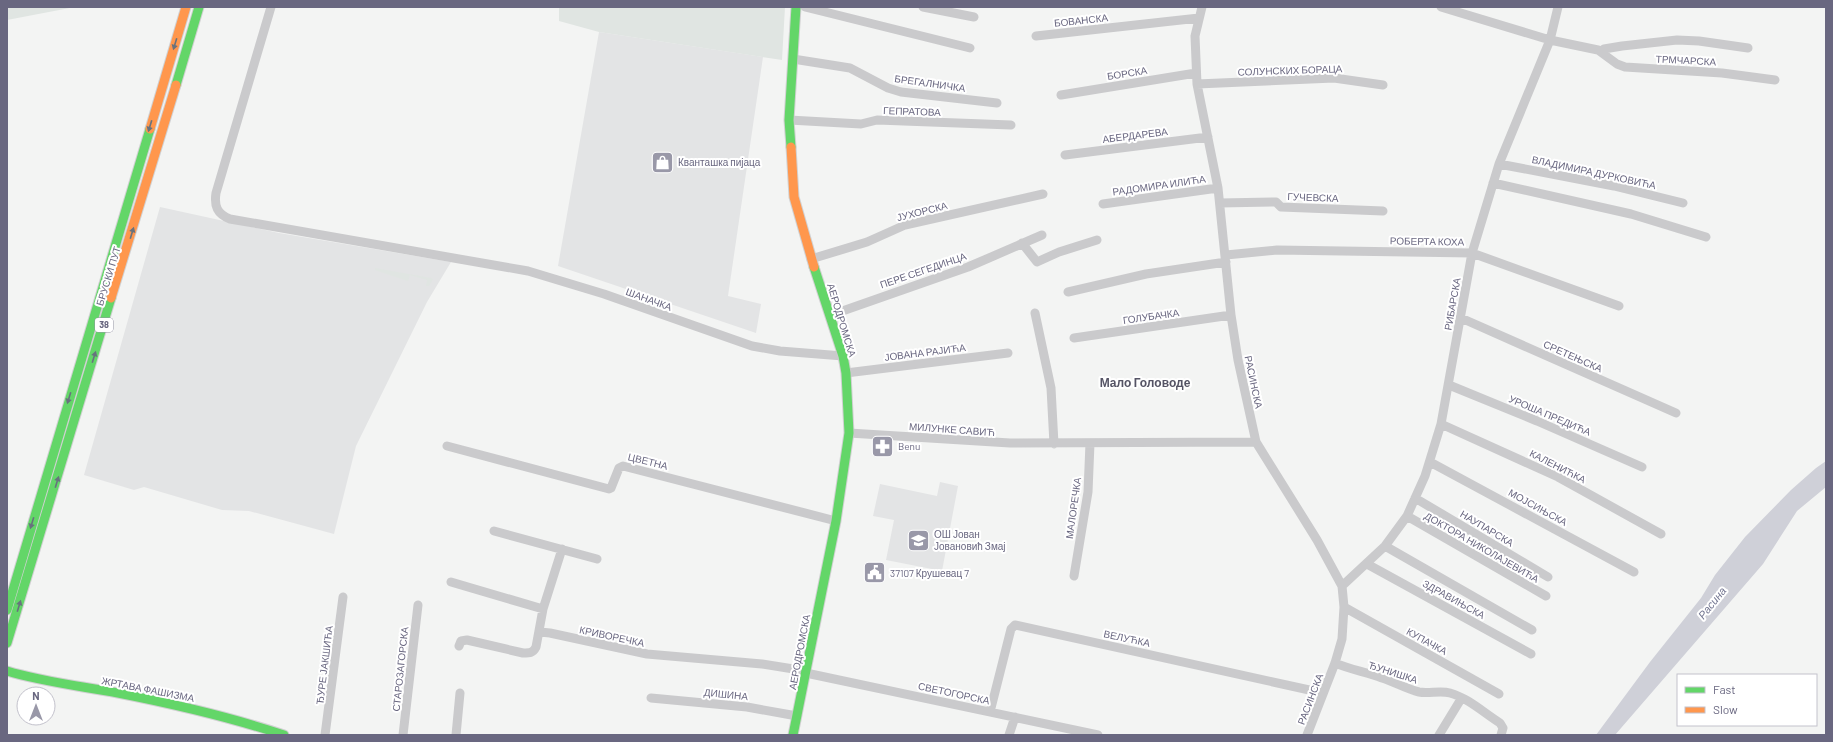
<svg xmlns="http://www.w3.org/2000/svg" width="1833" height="742" viewBox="0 0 1833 742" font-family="Barlow,sans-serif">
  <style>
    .built { fill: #e3e4e5 }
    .green { fill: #e0e5e2 }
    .water { fill: #cfd0d8 }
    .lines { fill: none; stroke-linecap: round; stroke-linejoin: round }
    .fast-casing { stroke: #d1d1d2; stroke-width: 11 }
    .slow-casing { stroke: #d1d1d2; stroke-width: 11 }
    .street { stroke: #cacacc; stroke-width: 9 }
    .fast { stroke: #63d668; stroke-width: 9 }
    .slow { stroke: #ff974d; stroke-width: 9 }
    .oneway { fill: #68727e }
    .labels { text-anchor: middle; stroke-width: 4; stroke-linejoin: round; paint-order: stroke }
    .shield { fill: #fff; stroke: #9695a6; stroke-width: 1 }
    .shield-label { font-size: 9px; font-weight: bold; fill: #696780 }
    .street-label { font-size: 10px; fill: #696780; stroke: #fff }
    .poi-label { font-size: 10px; fill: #696780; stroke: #fff; text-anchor: start }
    .water-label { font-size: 11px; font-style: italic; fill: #727590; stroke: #fff }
    .quarter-label { font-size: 12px; font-weight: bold; fill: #555465; stroke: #fff }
  </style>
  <rect width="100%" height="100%" fill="#f3f4f3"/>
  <path class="built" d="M599,32L763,57L728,296L761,304L756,333L558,266Z
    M160,207L279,233L451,262L427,302L356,446L334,534L249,511L222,510L144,487L134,490L84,475Z
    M940,482L958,486L942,571L886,560L894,520L873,516L880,484L937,496Z"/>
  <path class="green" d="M7,7H75L7,20Z
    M559,7H785L782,60L599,32L559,21Z
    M375,268L431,278L433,279L429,286H426L427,280L410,275L408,281L375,270Z"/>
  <path class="water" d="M1826,461V487L1797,511L1763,564L1615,735H1596L1650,662L1701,598L1715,575L1745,537L1791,490L1816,468Z"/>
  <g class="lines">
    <defs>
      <path id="fast" d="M176,85L199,7
        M791,147L789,120L796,7
        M7,610L150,129
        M7,643L111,298
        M7,671C43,682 81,686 118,693C174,704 230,717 284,735
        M793,735L836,521L849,433L846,373L843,356L814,267"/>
      <path id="slow" d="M150,129L186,7
        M791,147L794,197L814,267
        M111,298L176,85"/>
    </defs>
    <use href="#fast" class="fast-casing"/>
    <use href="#slow" class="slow-casing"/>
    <path class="street" d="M271,7L216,193C214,206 217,214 230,219L528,271L604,294L752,346L780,351L843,356
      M805,7L970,48
      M923,7L974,17
      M1202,7L1195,36L1197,84L1218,188L1231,315L1238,360L1256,442L1317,540L1342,586L1344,607L1342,639L1335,663L1307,735
      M1441,7L1550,40L1598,50L1617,64L1625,67L1722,73L1775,80
      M1036,36L1199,18
      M1601,51L1604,49L1622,46L1677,40L1699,41L1748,48
      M793,59L850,68L888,88L901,92L997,103
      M1197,84L1334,78L1383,85
      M1061,95L1196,73
      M789,120L861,124L877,120L1011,125
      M1065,155L1208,137
      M1499,164L1614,186L1683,203
      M1493,183L1631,214L1706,237
      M1220,203L1276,202L1281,207L1383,211
      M1103,204L1218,188
      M1022,243L1037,262L1059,252L1097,240
      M1226,255L1277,250L1472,253L1619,306
      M811,259L867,242L905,225L1043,194
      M1068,292L1146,274L1226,262
      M1035,313L1051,388L1054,444
      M831,315L968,267L1042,235
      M1461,318L1676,413
      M1074,338L1231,315
      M846,373L1008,353
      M1449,385L1537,421L1642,467
      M1441,424L1558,477L1661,534
      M849,433L1010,443L1256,442
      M447,446L609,489L611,488L619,468L623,466L836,521
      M1430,462L1634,572
      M1415,498L1548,577
      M1407,516L1546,596
      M494,531L597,559
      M1385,546L1532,630
      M1367,564L1531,654
      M1074,576L1088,492L1090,443
      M451,582L543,609
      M1342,586L1385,546L1407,516L1425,476L1441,424L1472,253L1499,164L1550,40L1558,7
      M1344,607L1499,694
      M540,632L550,633L647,654L762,664L806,671
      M459,646L461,641L467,640L523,653C530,653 533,653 536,647L543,609L562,549
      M1335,663C1351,670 1367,672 1382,678C1395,682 1406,689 1419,692C1429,694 1440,690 1450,693C1468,698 1484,713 1500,723L1503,728L1501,735
      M806,673L1098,735
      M651,698L747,707L797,716
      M990,712L1011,629L1015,625L1323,693
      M325,735L343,597
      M403,735L418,605
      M456,735L460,693
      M1009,735L1015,717
      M1439,735L1461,699"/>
    <use href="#fast" class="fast"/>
    <use href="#slow" class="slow"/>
  </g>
  <defs><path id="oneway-solid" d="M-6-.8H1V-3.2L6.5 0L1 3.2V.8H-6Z"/></defs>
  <g class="oneway">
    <use href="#oneway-solid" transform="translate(175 44) rotate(107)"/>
    <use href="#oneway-solid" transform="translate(150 126) rotate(107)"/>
    <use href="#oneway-solid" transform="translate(132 233) rotate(-73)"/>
    <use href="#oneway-solid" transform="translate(94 357) rotate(-73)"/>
    <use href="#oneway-solid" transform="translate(69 398) rotate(107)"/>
    <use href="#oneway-solid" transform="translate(57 482) rotate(-73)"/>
    <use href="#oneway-solid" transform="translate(32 523) rotate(107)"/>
    <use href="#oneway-solid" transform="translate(19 606) rotate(-73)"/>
  </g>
  <defs>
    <symbol id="shop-square" viewBox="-11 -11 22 22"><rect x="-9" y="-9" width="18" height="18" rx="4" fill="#9998a8" stroke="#fff"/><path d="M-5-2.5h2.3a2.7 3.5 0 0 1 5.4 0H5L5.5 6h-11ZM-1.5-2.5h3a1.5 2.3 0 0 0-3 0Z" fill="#fff"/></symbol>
    <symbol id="pharmacy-square" viewBox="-11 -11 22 22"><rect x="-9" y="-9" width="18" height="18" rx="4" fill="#9998a8" stroke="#fff"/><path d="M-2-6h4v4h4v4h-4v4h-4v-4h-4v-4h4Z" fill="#fff"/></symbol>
    <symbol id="school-square" viewBox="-11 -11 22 22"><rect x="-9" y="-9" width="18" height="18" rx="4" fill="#9998a8" stroke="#fff"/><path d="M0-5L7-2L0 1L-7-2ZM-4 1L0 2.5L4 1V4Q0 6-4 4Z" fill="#fff"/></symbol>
    <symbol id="civic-square" viewBox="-11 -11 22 22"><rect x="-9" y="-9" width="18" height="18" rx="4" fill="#9998a8" stroke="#fff"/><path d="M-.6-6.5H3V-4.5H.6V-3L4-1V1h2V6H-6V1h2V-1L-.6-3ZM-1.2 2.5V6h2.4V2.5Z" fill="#fff"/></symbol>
  </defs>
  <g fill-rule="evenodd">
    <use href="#shop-square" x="650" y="150" width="25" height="25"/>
    <use href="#pharmacy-square" x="870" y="434" width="25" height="25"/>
    <use href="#school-square" x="906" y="528" width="25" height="25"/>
    <use href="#civic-square" x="862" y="560" width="25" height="25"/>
  </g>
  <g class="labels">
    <rect class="shield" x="95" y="318" width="18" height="14" rx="3"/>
    <g class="shield-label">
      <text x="104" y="328">38</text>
    </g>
    <g class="street-label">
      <text transform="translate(1081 20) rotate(-6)" y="4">БОВАНСКА</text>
      <text transform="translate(1686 60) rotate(3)" y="4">ТРМЧАРСКА</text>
      <text transform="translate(1290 70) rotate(-2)" y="4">СОЛУНСКИХ БОРАЦА</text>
      <text transform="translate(1127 73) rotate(-9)" y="4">БОРСКА</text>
      <text transform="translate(930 83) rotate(8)" y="4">БРЕГАЛНИЧКА</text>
      <text transform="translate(912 111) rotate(2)" y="4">ГЕПРАТОВА</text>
      <text transform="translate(1135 135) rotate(-7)" y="4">АБЕРДАРЕВА</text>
      <text transform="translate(1594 172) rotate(12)" y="4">ВЛАДИМИРА ДУРКОВИЋА</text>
      <text transform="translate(1159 185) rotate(-8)" y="4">РАДОМИРА ИЛИЋА</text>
      <text transform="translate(1313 197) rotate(2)" y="4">ГУЧЕВСКА</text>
      <text transform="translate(922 211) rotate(-14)" y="4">ЈУХОРСКА</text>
      <text transform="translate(1427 241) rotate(1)" y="4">РОБЕРТА КОХА</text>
      <text transform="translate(923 270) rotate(-19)" y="4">ПЕРЕ СЕГЕДИНЦА</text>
      <text transform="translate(108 276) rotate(-73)" y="4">БРУСКИ ПУТ</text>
      <text transform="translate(649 299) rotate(20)" y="4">ШАНАЧКА</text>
      <text transform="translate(1452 304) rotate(-80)" y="4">РИБАРСКА</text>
      <text transform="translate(1151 316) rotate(-8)" y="4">ГОЛУБАЧКА</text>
      <text transform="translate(842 320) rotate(73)" y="4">АЕРОДРОМСКА</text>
      <text transform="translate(925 352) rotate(-7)" y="4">ЈОВАНА РАЈИЋА</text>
      <text transform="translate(1573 356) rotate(24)" y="4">СРЕТЕЊСКА</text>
      <text transform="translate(1254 382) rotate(78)" y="4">РАСИНСКА</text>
      <text transform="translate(1550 415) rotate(23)" y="4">УРОША ПРЕДИЋА</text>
      <text transform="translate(952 429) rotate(4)" y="4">МИЛУНКЕ САВИЋ</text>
      <text transform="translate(648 461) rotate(14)" y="4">ЦВЕТНА</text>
      <text transform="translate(1558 466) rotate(27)" y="4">КАЛЕНИЋКА</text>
      <text transform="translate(1538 507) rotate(29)" y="4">МОЈСИЊСКА</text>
      <text transform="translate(1073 508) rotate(-82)" y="4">МАЛОРЕЧКА</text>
      <text transform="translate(1487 528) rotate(31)" y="4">НАУПАРСКА</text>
      <text transform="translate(1482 547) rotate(30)" y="4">ДОКТОРА НИКОЛАЈЕВИЋА</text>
      <text transform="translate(1454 599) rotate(29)" y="4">ЗДРАВИЊСКА</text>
      <text transform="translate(612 636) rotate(12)" y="4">КРИВОРЕЧКА</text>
      <text transform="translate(1127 638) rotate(12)" y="4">ВЕЛУЋКА</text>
      <text transform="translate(1427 641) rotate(29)" y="4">КУПАЧКА</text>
      <text transform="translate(799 652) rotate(-79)" y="4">АЕРОДРОМСКА</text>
      <text transform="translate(324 665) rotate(-83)" y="4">ЂУРЕ ЈАКШИЋА</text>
      <text transform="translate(400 669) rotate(-84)" y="4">СТАРОЗАГОРСКА</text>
      <text transform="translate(1393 672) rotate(18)" y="4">ЂУНИШКА</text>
      <text transform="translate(148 689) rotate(11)" y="4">ЖРТАВА ФАШИЗМА</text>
      <text transform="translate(954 693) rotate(12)" y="4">СВЕТОГОРСКА</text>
      <text transform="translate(726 694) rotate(6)" y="4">ДИШИНА</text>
      <text transform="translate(1310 699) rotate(-69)" y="4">РАСИНСКА</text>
    </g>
    <g class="poi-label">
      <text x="678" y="166">Кванташка пијаца</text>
      <text x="898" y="450">Benu</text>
      <text x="934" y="538">ОШ Јован<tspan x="934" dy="12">Јовановић Змај</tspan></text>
      <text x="890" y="577">37107 Крушевац 7</text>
    </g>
    <g class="water-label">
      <text transform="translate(1712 603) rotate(-51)" y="4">Расина</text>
    </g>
    <g class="quarter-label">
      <text x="1145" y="387">Мало Головоде</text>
    </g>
  </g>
  <rect width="1833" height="742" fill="none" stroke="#696780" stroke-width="16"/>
  <rect x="1677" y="674" width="140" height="52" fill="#ffffff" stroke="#c3c2cc"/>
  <rect x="1685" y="687" width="20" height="6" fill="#63d668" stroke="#c3c2cc"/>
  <text x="1713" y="694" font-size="12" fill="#696780">Fast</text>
  <rect x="1685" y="707" width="20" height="6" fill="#ff974d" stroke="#c3c2cc"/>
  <text x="1713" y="714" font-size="12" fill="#696780">Slow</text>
  <g transform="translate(36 706)"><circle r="19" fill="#ffffff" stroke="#c3c2cc"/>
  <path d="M0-3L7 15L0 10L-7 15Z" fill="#9998a8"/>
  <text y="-6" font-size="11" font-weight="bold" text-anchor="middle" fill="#696780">N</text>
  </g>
</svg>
